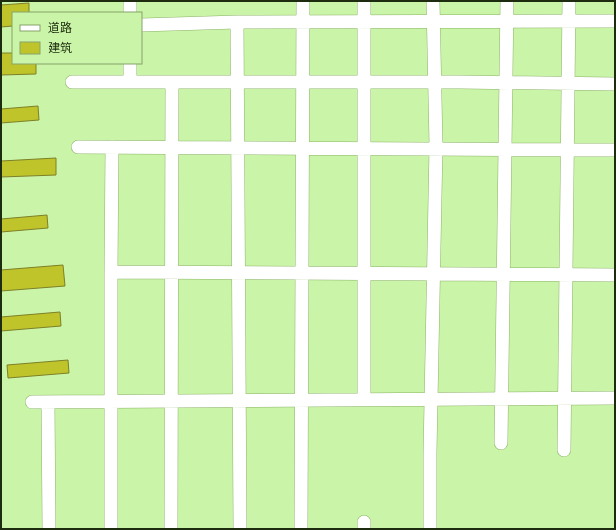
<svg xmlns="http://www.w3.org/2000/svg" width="616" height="530" viewBox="0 0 616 530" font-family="Karla,'Noto Sans SC',sans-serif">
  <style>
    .building { fill: #bfc42a; stroke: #7d8028 }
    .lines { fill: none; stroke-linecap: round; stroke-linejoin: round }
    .minor-casing { stroke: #8cb369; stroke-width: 14 }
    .minor { stroke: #fff; stroke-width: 13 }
  </style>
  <rect width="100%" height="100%" fill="#caf4a7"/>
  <path class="building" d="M29,3V13H13V26L1,27V5Z
    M1,53H13V63H36V74L1,75Z
    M38,106L39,120L1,123V109Z
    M56,158V175L1,177V161Z
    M47,215L48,228L1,232V219Z
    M63,265L65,286L1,291V270Z
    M60,312L61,326L1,331V317Z
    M68,360L69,373L8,378L7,365Z"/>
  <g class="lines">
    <defs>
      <path id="minor" d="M130,1V13
        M237,22L240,529
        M141,25L237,22L615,21
        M130,63V82
        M72,82H460L615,84
        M78,147L615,150
        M111,272L615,275
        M364,399V1
        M32,402L615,398
        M48,402L49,529
        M501,443L507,1
        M564,450L569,1
        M364,522V529
        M111,529V272L112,147
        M171,529L172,82
        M301,529L303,1
        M430,529V453L436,146L433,1"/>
    </defs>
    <use href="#minor" class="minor-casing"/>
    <use href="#minor" class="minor"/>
  </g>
  <rect width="616" height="530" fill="none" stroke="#1d2c0e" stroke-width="4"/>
  <rect x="12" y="12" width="130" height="52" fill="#caf4a7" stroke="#85a46a"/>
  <rect x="20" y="25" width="20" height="6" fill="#ffffff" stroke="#85a46a"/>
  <text x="48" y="32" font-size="12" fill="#1d2c0e">道路</text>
  <rect x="20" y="42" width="20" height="12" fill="#bfc42a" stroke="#85a46a"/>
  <text x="48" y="52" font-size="12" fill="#1d2c0e">建筑</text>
</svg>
